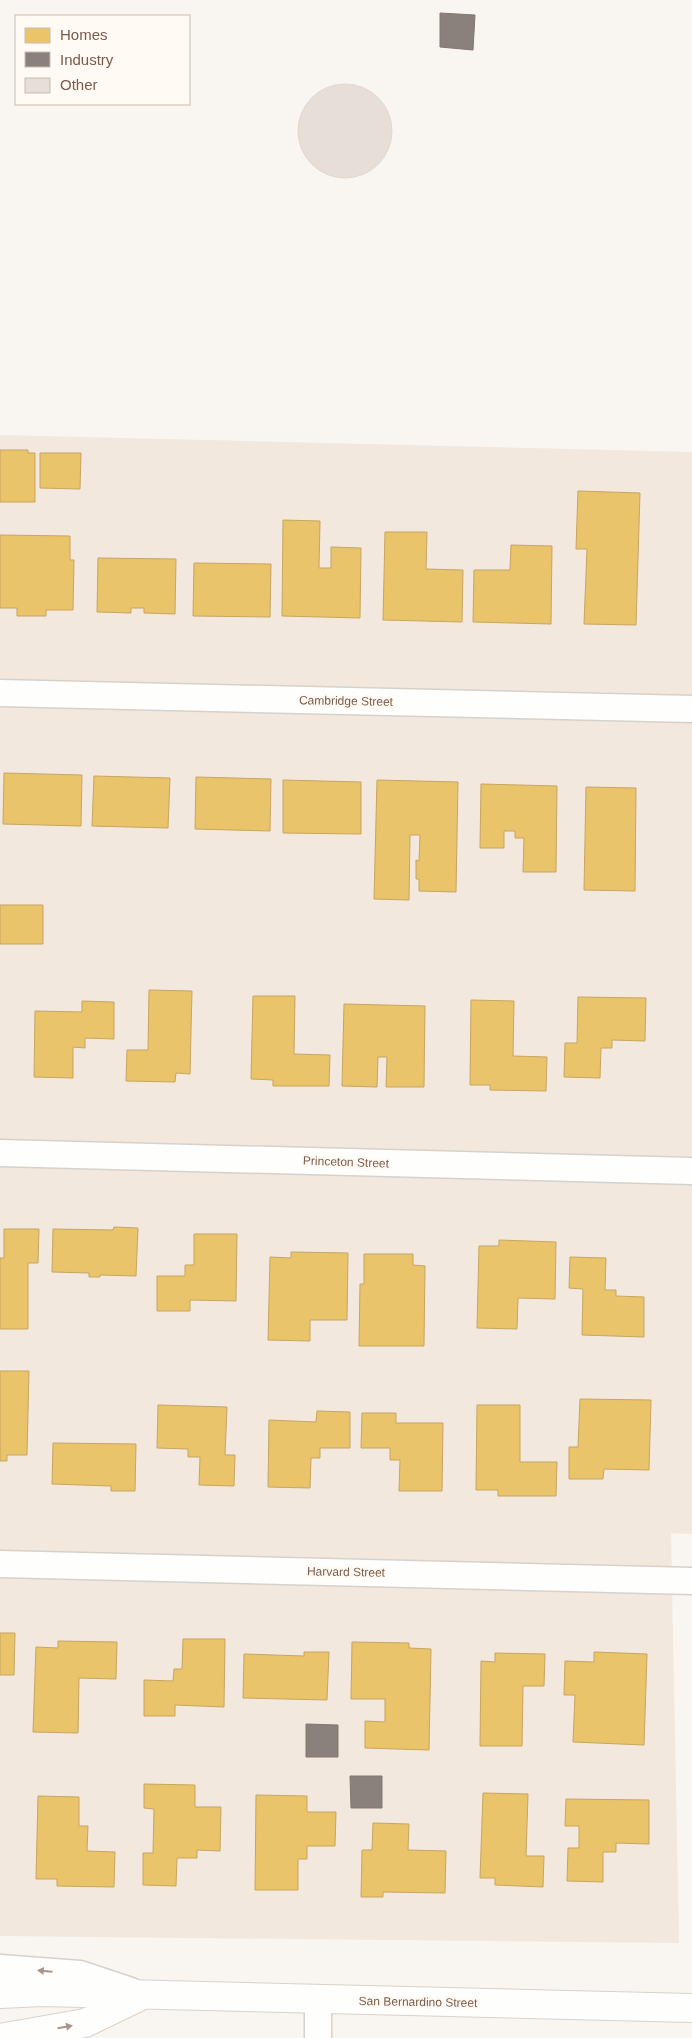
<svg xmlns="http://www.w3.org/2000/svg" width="692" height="2038" viewBox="0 0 692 2038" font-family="Helvetica,sans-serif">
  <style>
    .residential { fill: #f2e8de }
    .homes { fill: #e9c46a; stroke: #c8a561 }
    .industry { fill: #8a817c; stroke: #85766e }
    .building { fill: #e6ded7; stroke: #e2d8d2 }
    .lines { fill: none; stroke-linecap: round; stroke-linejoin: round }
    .minor-casing { stroke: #d7d1cb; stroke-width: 29 }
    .secondary-casing { stroke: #d9d2cb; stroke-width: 30 }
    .minor { stroke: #fefefd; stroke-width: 26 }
    .secondary { stroke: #fefefd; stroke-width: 28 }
    .oneway { fill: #a8958b }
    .labels { text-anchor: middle; stroke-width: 5; stroke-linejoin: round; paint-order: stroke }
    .street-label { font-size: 12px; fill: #7a5c4d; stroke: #fffaf3 }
  </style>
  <rect width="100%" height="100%" fill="#f9f5f0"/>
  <path class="residential" d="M0,435L692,452V1534L671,1533L679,1943L0,1936Z"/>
  <path class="homes" d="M0,450H28V453H35V502H0Z
    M40,453H81L80,489L40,488Z
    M578,491L640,493L636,625L584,624L587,549H576Z
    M283,520L320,521L319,568H331V547L361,548L360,618L282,616Z
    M385,532H427L426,569L463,570L462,622L383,620Z
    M0,535L70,536V560H74L73,610H46V616H17V608H0Z
    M511,545L552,546L551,624L473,622L474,570H510Z
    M98,558L176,559L175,614L144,613V608H131V613L97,612Z
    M194,563L271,564L270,617L193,616Z
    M4,773L82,775L81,826L3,824Z
    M94,776L170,778L168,828L92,826Z
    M196,777L271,779L270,831L195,829Z
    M283,780L361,782V834L283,833Z
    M377,780L458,782L456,892L419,891V879H416V860L419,861L420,835H410L409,900L374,899Z
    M481,784L557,786L556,872H523L524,838H515V831H504V848H480Z
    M586,787L636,788L635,891L584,890Z
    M0,905H43V944H0Z
    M149,990L192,991L190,1074L176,1073L175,1082L126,1081L127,1050H148Z
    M253,996H295L294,1054L330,1055L329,1086H273V1080L251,1079Z
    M578,997L646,998L645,1041L612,1040V1048H601L600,1078L564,1077L565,1043H577Z
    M471,1000L514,1001L513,1056L547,1057L546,1091L490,1090V1085H470Z
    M82,1001L114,1002V1039L85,1038V1048L73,1047V1078L34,1077L35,1011L82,1012Z
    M344,1004L425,1006L424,1087H386L387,1057H378L377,1087L342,1086Z
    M114,1227L138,1228L136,1276L100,1275V1277H89V1273L52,1272L53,1229L113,1230Z
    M4,1229H39L38,1263H28V1329H0V1258H4Z
    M194,1234H237L236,1301L190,1300V1311H157V1276H185V1265H194Z
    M499,1240L556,1242L555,1299L518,1298L517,1329L477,1328L479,1246H499Z
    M291,1252L348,1253L347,1320H310V1341L268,1340L270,1257L291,1258Z
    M364,1254H413V1265L425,1266L424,1346H359L360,1284H364Z
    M570,1257L606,1258L605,1290H616V1296L644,1297V1337L582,1335L583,1289L569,1288Z
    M0,1371H29L27,1455H7V1461H0Z
    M580,1399L651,1400L649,1470L604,1469L603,1479H569V1447H578Z
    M158,1405L227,1407L225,1455H235L234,1486L199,1485L200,1457H188V1449L157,1448Z
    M477,1405H520V1462H557L556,1496H498V1490H476Z
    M317,1411L350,1412V1448H320V1458H311L310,1488L268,1487L269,1420L316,1422Z
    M362,1413H396V1423H443L442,1491H399L400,1460H390V1448H361Z
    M53,1443L136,1444L135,1491H111V1486L52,1484Z
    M0,1633H15L14,1675H0Z
    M183,1639H225L224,1707L175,1705V1716H144V1680L173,1681L174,1669H182Z
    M58,1641L117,1642L116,1679L79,1678L78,1733L33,1732L36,1647L58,1648Z
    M352,1642L409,1643V1648L431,1649L429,1750L365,1748V1721L385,1722V1699H351Z
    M304,1652H329L327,1700L243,1698L244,1654L304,1656Z
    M594,1652L647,1654L644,1745L573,1742L575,1695H564L565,1661L594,1662Z
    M495,1653L545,1654L544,1686H523L522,1746H480L481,1661L495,1662Z
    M144,1784L195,1785V1807H221L220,1851L197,1850V1858H177L176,1886L143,1885V1853H153L154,1809L144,1808Z
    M483,1793L528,1794L526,1856H544L543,1887L495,1885V1878H480Z
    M256,1795L307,1796V1812H336L335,1846H307V1859H298V1890H255Z
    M38,1796L79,1797V1826H88L87,1851L115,1852L114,1887L57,1886V1879H36Z
    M566,1799L649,1800V1844L616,1843V1852H603V1882L567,1881L568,1848H579V1826H565Z
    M373,1823L409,1824L408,1850L446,1851L445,1893L383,1892V1897H361L362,1850H372Z"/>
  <path class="industry" d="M440,13L475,15L473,50L440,47Z
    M306,1724L338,1725V1757H306Z
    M350,1776H382V1808H351Z"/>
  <path class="building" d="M298 131a47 47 0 1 1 94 0a47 47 0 1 1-94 0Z"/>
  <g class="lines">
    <defs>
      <path id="minor" d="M0,693L692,709
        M0,1153L692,1171
        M0,1564L692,1581
        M0,1968L80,1974L131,1991
        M318,1999V2038"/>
      <path id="secondary" d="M0,1994L43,1992L692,2008
        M0,2038L85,2023L139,1997"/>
    </defs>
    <use href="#minor" class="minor-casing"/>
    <use href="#secondary" class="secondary-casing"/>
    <use href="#minor" class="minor"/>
    <use href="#secondary" class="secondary"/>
  </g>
  <defs><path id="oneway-solid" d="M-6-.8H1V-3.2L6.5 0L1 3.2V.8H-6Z" transform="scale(1.25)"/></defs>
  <g class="oneway">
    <use href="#oneway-solid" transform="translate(45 1971) rotate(-175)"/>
    <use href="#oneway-solid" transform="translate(65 2027) rotate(-10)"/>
  </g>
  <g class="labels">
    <g class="street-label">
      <text transform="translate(346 701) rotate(1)" y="4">Cambridge Street</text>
      <text transform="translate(346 1162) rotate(2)" y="4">Princeton Street</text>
      <text transform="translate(346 1572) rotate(1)" y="4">Harvard Street</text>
      <text transform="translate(418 2002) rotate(1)" y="4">San Bernardino Street</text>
    </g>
  </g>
  <rect x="15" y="15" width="175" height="90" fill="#fffaf3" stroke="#cabbb1"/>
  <rect x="25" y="28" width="25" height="15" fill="#e9c46a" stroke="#cabbb1"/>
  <text x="60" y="40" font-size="15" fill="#7a5c4d">Homes</text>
  <rect x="25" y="52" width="25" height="15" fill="#8a817c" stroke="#cabbb1"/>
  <text x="60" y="65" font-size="15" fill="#7a5c4d">Industry</text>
  <rect x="25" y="78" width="25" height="15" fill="#e6ded7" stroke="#cabbb1"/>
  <text x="60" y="90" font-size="15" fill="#7a5c4d">Other</text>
</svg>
